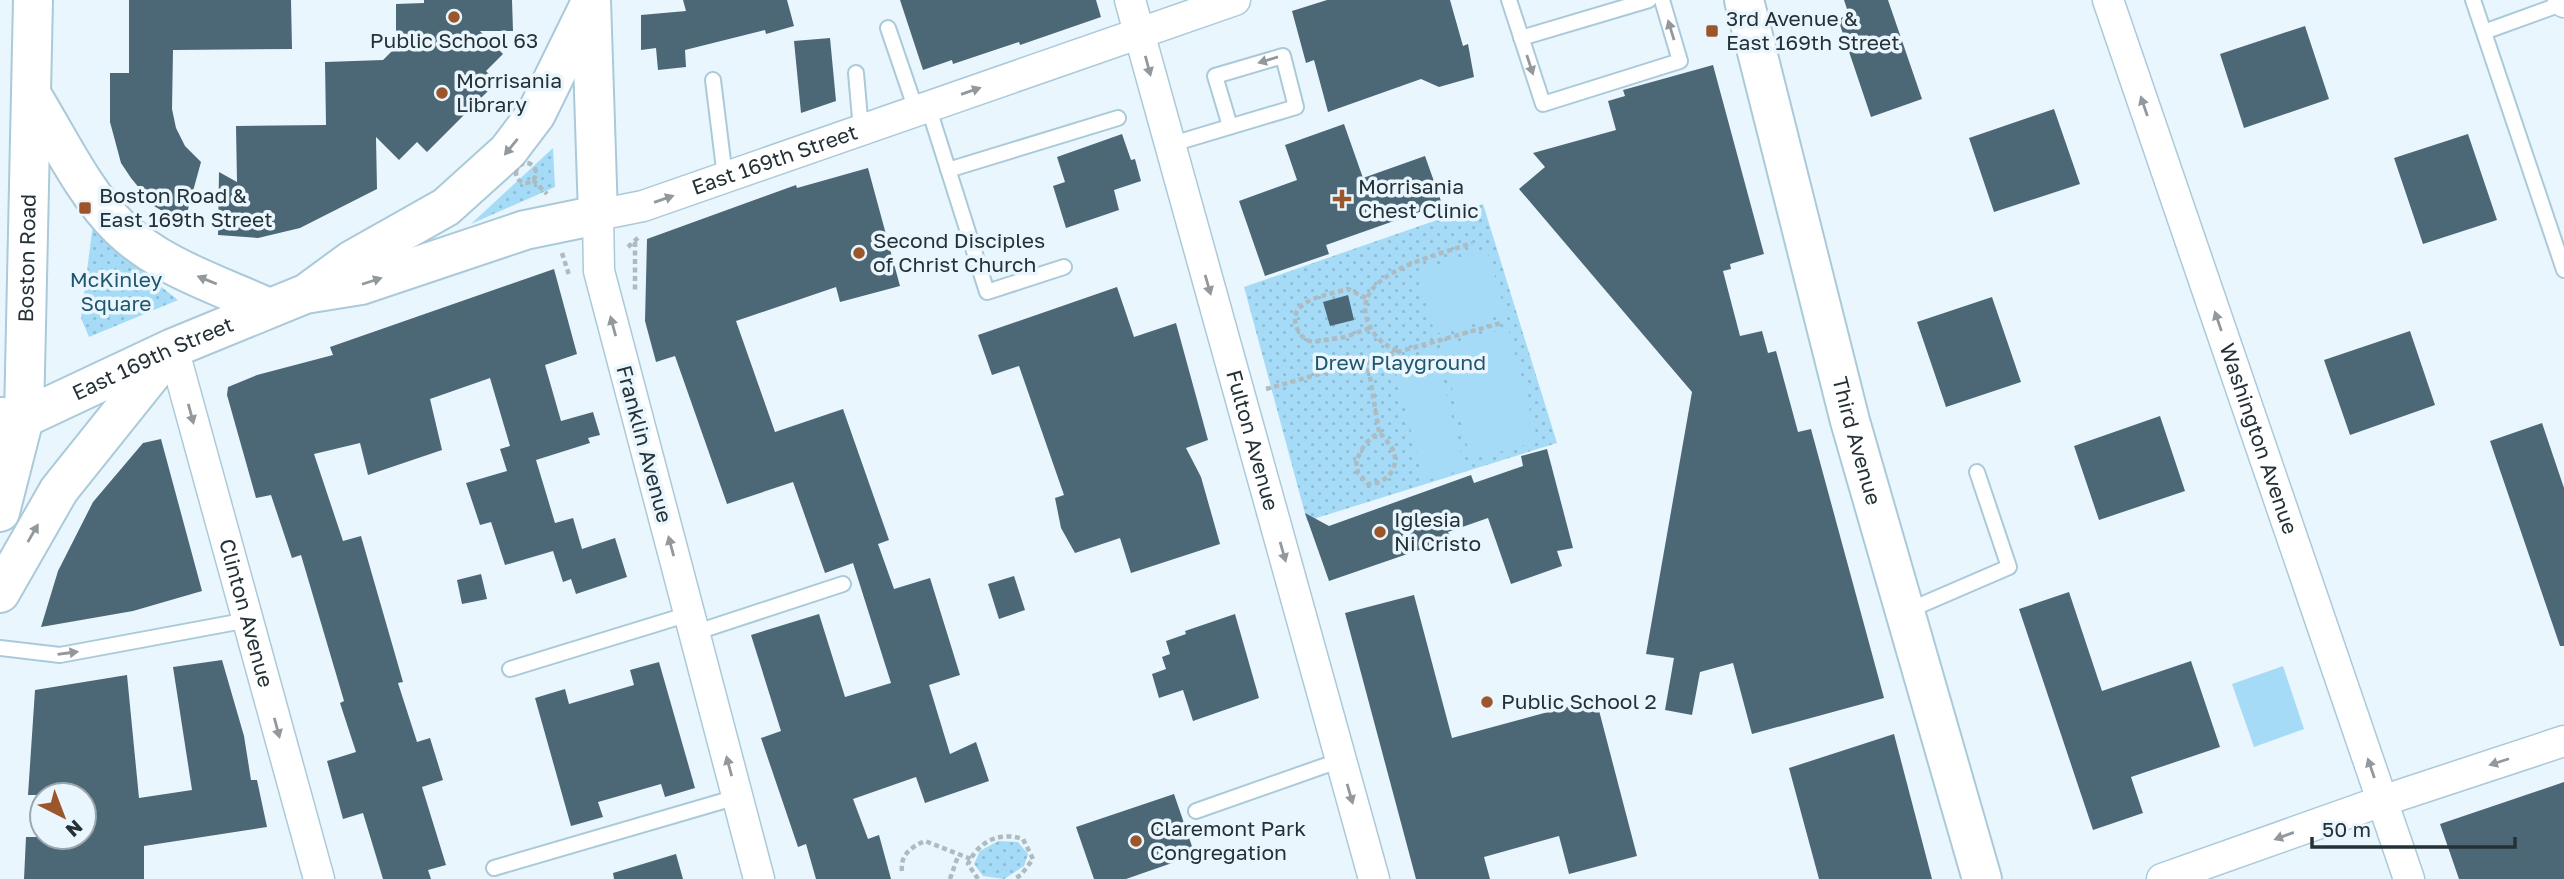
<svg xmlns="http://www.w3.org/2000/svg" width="2564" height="879" viewBox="0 0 2564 879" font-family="'Golos Text',sans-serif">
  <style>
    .grass { fill: url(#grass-dots) }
    .pitch { fill: #a5dbf6 }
    .building { fill: #4c6876 }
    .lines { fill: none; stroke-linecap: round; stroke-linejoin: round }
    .lane-casing { stroke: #aacad9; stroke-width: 18 }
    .street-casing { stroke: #aacad9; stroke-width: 33 }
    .secondary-casing { stroke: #aacad9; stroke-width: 42 }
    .path { stroke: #aebbc1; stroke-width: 4.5; stroke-dasharray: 5 3.5; stroke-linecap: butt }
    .lane { stroke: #fff; stroke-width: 14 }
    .street { stroke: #fff; stroke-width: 30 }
    .secondary { stroke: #fff; stroke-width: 38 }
    .oneway { fill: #92989b }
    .poi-dot { fill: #9b562b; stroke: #eaf6fd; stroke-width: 2.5 }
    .labels { text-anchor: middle; stroke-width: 7; stroke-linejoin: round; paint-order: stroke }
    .poi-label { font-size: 21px; fill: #243137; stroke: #eaf6fd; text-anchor: start }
    .street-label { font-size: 21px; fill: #243137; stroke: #eaf6fd }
    .park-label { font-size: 21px; fill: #20576f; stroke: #eaf6fd }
  </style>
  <defs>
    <pattern id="grass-dots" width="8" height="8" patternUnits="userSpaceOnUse" patternTransform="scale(1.75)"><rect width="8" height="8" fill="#a5dbf6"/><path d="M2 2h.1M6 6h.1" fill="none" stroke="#8ebcd4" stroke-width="1.8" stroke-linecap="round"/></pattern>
  </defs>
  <rect width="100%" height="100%" fill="#eaf6fd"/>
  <path class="grass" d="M553,148L555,187L471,224Z
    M1483,204L1557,443L1307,521L1244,287Z
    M93,224L121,255L178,300L89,337L81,318Z
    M998,841L1018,842L1028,854L1024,866L1004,879L983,876L974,864L980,851Z"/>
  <path class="pitch" d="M1487,250L1506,314L1435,334L1417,271Z
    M1508,328L1538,441L1471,460L1441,346Z
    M1435,351L1465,469L1424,481L1393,363Z
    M2283,666L2304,729L2254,747L2232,684Z"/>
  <path class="building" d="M129,0H291L292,49L173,50L172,109L176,128L185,146L201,162L184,224L154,206L131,178L121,163L110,122V73H129Z
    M424,0H512L513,31H480L503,54L486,71L497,82L427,152L417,142L399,160L376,137L377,189L300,228L258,238L218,235L219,172L237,182L236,126L326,125L325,62L383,60L396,47V4L424,3Z
    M683,0H787L794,26L766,34L765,30L685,50L686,67L658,70L656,48L641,50V15L686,11Z
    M900,0H1096L1101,17L1020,45L1019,42L953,64L952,60L923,70Z
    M1327,0H1450L1463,46L1468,44L1474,77L1439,87L1421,79L1328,112L1314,60L1306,63L1292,11Z
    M1844,0H1888L1922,99L1871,117L1838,19L1849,15Z
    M2305,26L2329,99L2244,128L2220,54Z
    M830,38L836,101L801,113L794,41Z
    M1713,65L1764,254L1730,264L1731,269L1723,271L1740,336L1762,331L1768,353L1776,351L1798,432L1811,429L1884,698L1752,734L1733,663L1700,672L1692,715L1665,710L1674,658L1646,654L1692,392L1519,189L1545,167L1533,153L1616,130L1608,101L1625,96L1623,90Z
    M2054,109L2080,184L1994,212L1969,138Z
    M1344,124L1363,178L1425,156L1442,204L1326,245L1329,254L1265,276L1239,201L1297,180L1285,145Z
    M1122,134L1131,160L1135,159L1141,181L1114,190L1119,210L1066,228L1053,186L1065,182L1057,157Z
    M2468,134L2497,220L2423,244L2394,158Z
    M868,168L900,286L840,302L836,287L736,321L775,432L843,409L889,540L878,544L894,589L930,578L960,675L929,685L950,754L976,742L989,781L925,803L916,777L853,799L868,839L879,835L891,879H816L806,844L798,847L761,738L781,731L751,635L819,614L845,697L891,683L853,563L825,573L793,482L727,504L675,356L656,362L645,321L647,239L796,185L797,188Z
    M554,269L577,354L545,365L561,421L593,412L600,435L588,438L590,443L536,460L555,523L573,518L582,549L615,538L627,577L576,594L571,579L563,582L553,551L505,565L491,522L480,525L466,483L507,471L500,449L510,446L490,378L430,399L442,450L368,475L360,443L314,454L343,541L361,536L403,682L398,683L417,742L430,738L443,780L422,787L446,865L428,870L431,879H383L363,813L343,819L327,761L356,752L340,703L344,701L301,555L292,558L271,495L256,498L227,395L228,387L257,375L333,355L330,347Z
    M1117,287L1134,337L1176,323L1208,440L1186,448L1201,477L1220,544L1131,573L1120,538L1075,553L1061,528L1055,498L1064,495L1019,366L992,375L978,335Z
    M1348,295L1354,320L1330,326L1323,302Z
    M1992,297L2021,382L1946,407L1917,322Z
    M2410,331L2435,405L2350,435L2324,360Z
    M2160,416L2185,491L2099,520L2074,446Z
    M2542,423L2564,488V646H2560L2490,441Z
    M161,439L202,591L133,611L41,627L58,571L93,502L143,443Z
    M1547,449L1573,548L1557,551L1562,566L1511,584L1488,518L1448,532L1451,539L1329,581L1305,513L1329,526L1471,475L1474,483L1523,466L1521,456Z
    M481,574L487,599L462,604L457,580Z
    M1014,576L1025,610L999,619L988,584Z
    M2069,592L2102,691L2191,661L2220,747L2131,777L2143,813L2093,830L2019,609Z
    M1414,595L1452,738L1596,699L1637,856L1569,874L1559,836L1484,857L1490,879H1416L1345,613Z
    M1235,614L1259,698L1193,721L1183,690L1159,698L1152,674L1166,669L1162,657L1170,654L1166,641L1186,634L1185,631Z
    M222,660L244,736L251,780H257L267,827L144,846V879H24L26,837H84V795H28L35,690L127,675L139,798L192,790L173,667Z
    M659,662L695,788L665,797L661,784L598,802L603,817L571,826L535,698L565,689L569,704L634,685L630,670Z
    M1894,734L1932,879H1819L1789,768Z
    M2564,782V879H2459L2440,824Z
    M1174,794L1195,855L1126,879H1094L1076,827Z
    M676,854L683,879H614L613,873Z"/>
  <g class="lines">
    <defs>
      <path id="lane" d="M1509,0L1543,104L1680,61L1662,0
        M2473,0L2564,270
        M888,28L916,110
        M2484,32L2564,3
        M1521,38L1649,0
        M856,73L861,130
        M713,80L725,177
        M928,106L987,292L1064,267
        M1169,145L1296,107L1283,56L1215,76L1230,126
        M948,170L1118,118
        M1907,611L2009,567L1977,472
        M694,633L843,584
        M0,648L60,655L248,620
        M510,669L689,614
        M1196,811L1341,760
        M494,868L737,797"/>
      <g id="street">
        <path id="s1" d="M1130,0L1374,879"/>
        <path id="s2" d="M2108,0L2409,879"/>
        <path d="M2563,0L2564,2"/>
        <path id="s3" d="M173,348L319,879"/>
        <path id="s4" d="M759,879L599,271L598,215L643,206L1235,0"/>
        <path d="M2162,879L2382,801L2564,741"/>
      </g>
      <g id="secondary">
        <path id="s5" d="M1744,0L1850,421L1982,879"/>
        <path d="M31,94C58,137 83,192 120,228C160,267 219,285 269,308"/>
        <path d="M311,290L352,260L446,207L508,151L536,114L587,10"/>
        <path id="s6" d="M0,417L24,418L173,348L305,294L361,285L525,230L598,215L591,0"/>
        <path id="s7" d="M0,512L24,418L33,0"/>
        <path d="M0,593L59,490L167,355"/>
      </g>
    </defs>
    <use href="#lane" class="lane-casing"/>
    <use href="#street" class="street-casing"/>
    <use href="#secondary" class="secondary-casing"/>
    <path class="path" d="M516 173a10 10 0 1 1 20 0a10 10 0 1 1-20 0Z
      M533,180L547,194
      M635,242V292
      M628,247L640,236
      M562,253L569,275
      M1366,298L1348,289C1330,295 1285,299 1297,328C1300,336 1305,340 1313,342L1345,337L1370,328
      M1397,351C1384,345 1373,336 1368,322C1348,273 1440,255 1472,243
      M1367,360L1379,432L1365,444L1356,461L1358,473L1368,484C1385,485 1401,468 1393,450C1390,444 1384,438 1379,432
      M1266,389L1501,323
      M902,871C900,855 911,847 925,841L971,859
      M950,879L958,856
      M978,879L968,864C978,842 999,831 1023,839L1033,859L1021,875L1014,879"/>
    <use href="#lane" class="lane"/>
    <use href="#street" class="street"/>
    <use href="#secondary" class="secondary"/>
  </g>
  <defs><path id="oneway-solid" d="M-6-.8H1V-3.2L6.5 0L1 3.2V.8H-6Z" transform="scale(1.75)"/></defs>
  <g class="oneway">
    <use href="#oneway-solid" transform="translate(1671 30) rotate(-107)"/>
    <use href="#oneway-solid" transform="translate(1268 60) rotate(163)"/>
    <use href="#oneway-solid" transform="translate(1530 65) rotate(72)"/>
    <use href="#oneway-solid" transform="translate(1148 66) rotate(75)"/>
    <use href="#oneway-solid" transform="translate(971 91) rotate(-19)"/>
    <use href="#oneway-solid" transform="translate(2144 106) rotate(-109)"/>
    <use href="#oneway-solid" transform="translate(511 147) rotate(129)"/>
    <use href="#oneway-solid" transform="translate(664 199) rotate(-19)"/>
    <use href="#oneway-solid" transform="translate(207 280) rotate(-158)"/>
    <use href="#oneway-solid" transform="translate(372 281) rotate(-18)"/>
    <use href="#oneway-solid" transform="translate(1208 285) rotate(74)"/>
    <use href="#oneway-solid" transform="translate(2218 321) rotate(-109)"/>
    <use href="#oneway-solid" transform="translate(613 326) rotate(-105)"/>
    <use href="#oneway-solid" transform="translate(191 414) rotate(75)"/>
    <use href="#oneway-solid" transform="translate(33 533) rotate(-60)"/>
    <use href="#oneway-solid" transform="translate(671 546) rotate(-105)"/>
    <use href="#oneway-solid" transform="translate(1283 552) rotate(74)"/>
    <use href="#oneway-solid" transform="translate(68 653) rotate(-8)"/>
    <use href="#oneway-solid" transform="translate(277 728) rotate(75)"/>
    <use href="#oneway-solid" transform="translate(2499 762) rotate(162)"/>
    <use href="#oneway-solid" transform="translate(729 766) rotate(-105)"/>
    <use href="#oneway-solid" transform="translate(2371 768) rotate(-109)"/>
    <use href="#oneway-solid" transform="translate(1350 794) rotate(74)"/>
    <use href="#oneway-solid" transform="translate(2284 836) rotate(160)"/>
  </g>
  <g class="poi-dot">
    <circle cx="454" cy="17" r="7"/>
    <rect x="1705" y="24" width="14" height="14" rx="3.5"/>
    <circle cx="442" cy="93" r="7"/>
    <path d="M1338.5 188.5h7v7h7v7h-7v7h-7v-7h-7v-7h7z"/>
    <rect x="78" y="201" width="14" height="14" rx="3.5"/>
    <circle cx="859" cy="253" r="7"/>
    <circle cx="1380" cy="532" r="7"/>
    <circle cx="1487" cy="702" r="7"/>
    <circle cx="1136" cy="841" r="7"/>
  </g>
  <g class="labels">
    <g class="poi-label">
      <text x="1726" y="26">3rd Avenue &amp;<tspan x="1726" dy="24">East 169th Street</tspan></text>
      <text x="454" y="48" text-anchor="middle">Public School 63</text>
      <text x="456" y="88">Morrisania<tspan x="456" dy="24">Library</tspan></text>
      <text x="1358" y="194">Morrisania<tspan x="1358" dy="24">Chest Clinic</tspan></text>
      <text x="99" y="203">Boston Road &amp;<tspan x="99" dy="24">East 169th Street</tspan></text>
      <text x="873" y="248">Second Disciples<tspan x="873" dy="24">of Christ Church</tspan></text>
      <text x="1394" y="527">Iglesia<tspan x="1394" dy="24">Ni Cristo</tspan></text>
      <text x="1501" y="709">Public School 2</text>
      <text x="1150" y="836">Claremont Park<tspan x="1150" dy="24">Congregation</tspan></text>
    </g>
    <g class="street-label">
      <text dy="7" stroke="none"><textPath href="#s4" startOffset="870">East 169th Street</textPath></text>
      <text dy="7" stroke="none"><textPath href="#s7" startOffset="257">Boston Road</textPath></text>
      <text dy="7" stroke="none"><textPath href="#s6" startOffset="166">East 169th Street</textPath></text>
      <text dy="7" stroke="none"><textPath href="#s1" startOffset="457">Fulton Avenue</textPath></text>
      <text dy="7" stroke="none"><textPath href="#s2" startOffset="464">Washington Avenue</textPath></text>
      <text dy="7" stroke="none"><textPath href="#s5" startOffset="455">Third Avenue</textPath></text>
      <text transform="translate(644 444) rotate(75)" y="7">Franklin Avenue</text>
      <text dy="7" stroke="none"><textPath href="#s3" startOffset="275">Clinton Avenue</textPath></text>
    </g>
    <g class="park-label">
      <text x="116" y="287">McKinley<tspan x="116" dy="24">Square</tspan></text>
      <text x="1400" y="370">Drew Playground</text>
    </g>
  </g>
  <g transform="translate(63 816) rotate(138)"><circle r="33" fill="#eaf6fd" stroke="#9ba7ae" stroke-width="2"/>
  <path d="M0-5L12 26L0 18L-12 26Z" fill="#9b562b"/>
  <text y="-10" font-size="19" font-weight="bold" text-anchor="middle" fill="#243137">N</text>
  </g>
  <path d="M2312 837v10h203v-10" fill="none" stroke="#243137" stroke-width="3.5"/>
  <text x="2322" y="837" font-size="21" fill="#243137" stroke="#eaf6fd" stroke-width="5" paint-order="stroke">50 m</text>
</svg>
